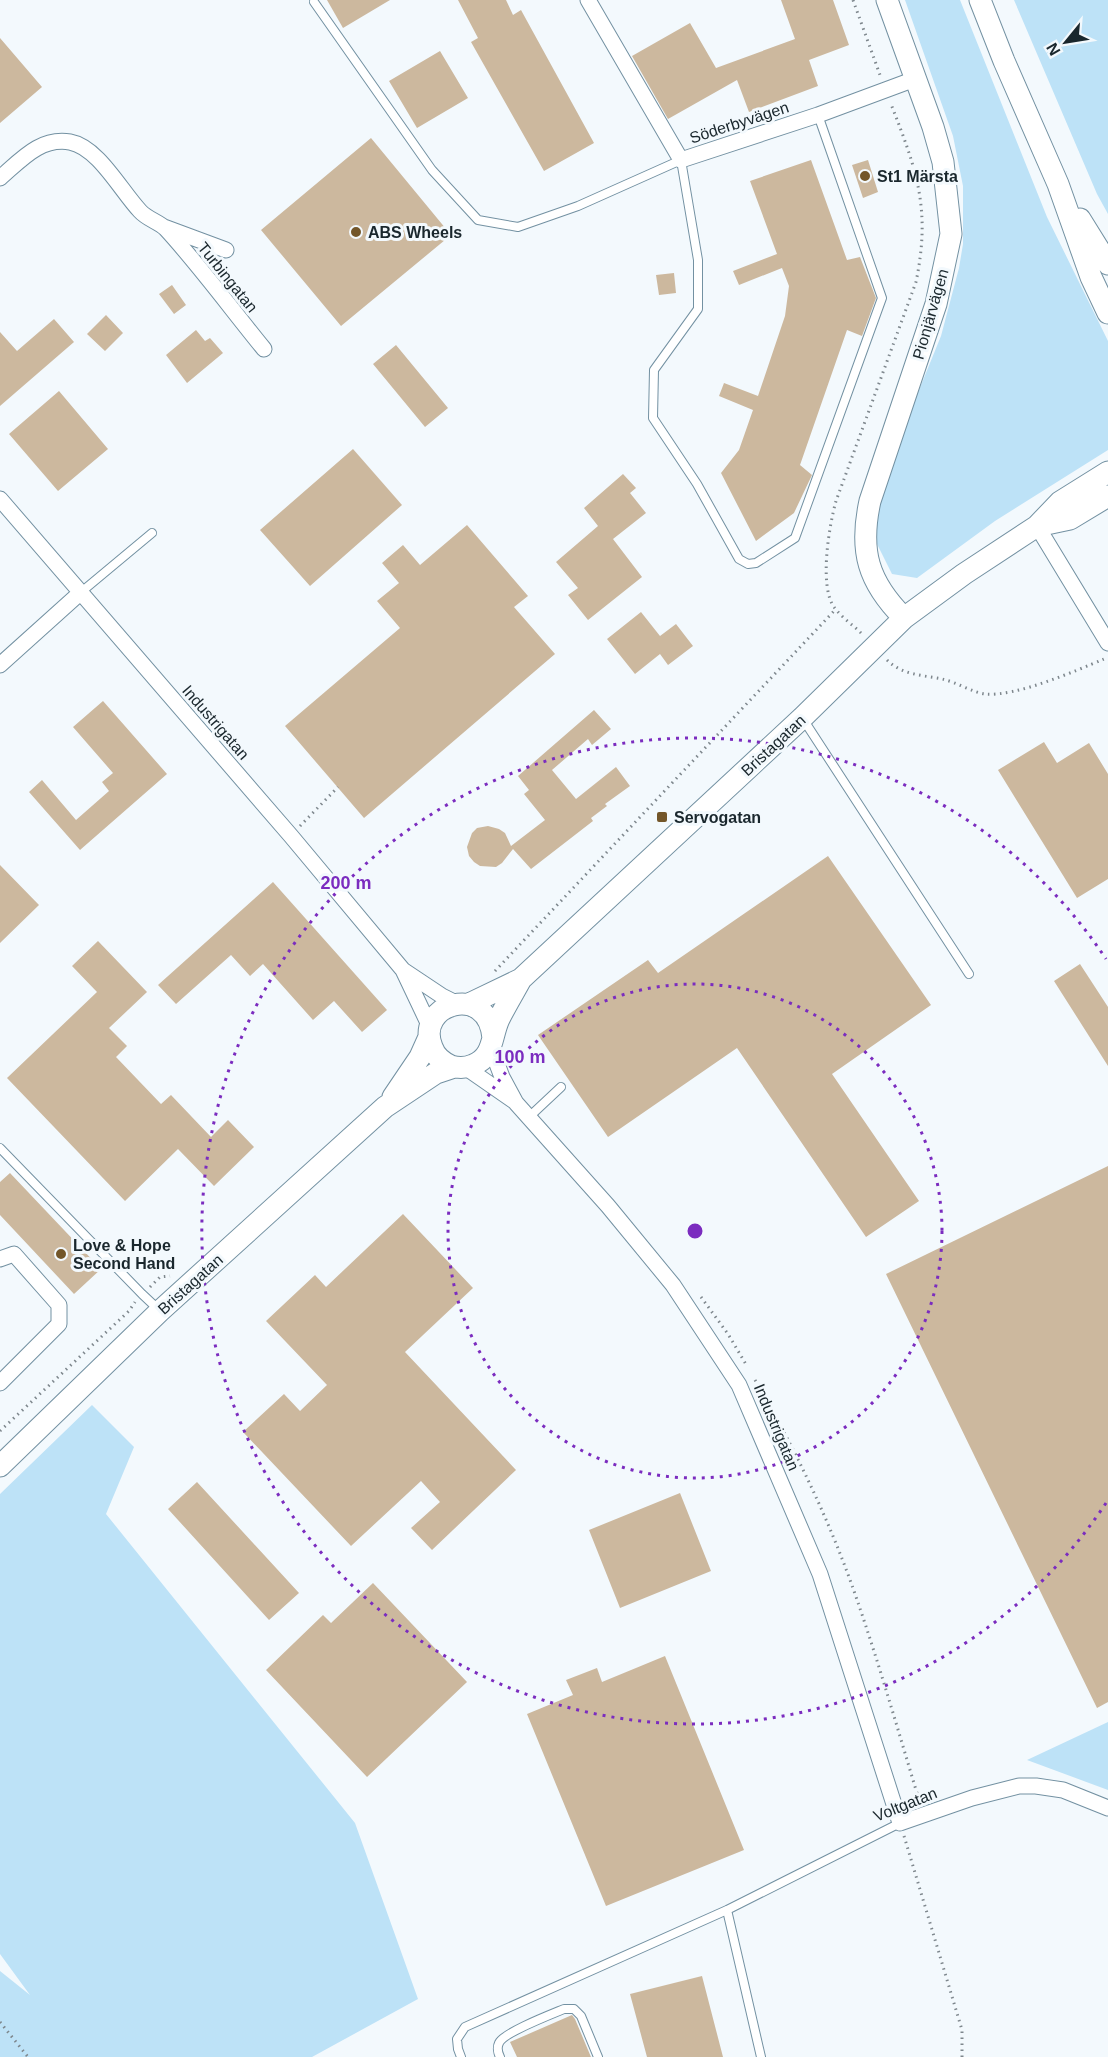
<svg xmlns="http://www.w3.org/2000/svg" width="1108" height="2057" viewBox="0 0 1108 2057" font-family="Arial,sans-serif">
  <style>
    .green { fill: #bde2f7 }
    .building { fill: #ccb89e }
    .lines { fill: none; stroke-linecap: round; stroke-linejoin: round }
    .lane-casing { stroke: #7391a2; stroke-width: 10 }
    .street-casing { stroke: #7391a2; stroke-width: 17 }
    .secondary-casing { stroke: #7391a2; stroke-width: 23 }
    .path { stroke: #7e878d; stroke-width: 3; stroke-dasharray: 1.5 4.5; stroke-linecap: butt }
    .lane { stroke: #fff; stroke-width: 8 }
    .street { stroke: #fff; stroke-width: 15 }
    .secondary { stroke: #fff; stroke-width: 21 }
    .ring { fill: none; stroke: #7b2cbf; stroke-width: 3; stroke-dasharray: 3 6 }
    .poi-dot { fill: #735629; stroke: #f3f9fd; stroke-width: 2 }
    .labels { text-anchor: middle; stroke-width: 6; stroke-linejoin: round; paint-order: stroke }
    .street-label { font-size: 16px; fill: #1a272d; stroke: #f3f9fd }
    .poi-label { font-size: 16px; font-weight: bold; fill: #1a272d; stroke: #f3f9fd; text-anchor: start }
    .centre { fill: #7b2cbf; stroke: #f3f9fd; stroke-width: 3 }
    .ring-label { font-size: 18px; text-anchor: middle; font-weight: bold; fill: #7b2cbf; stroke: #f3f9fd; stroke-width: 6; stroke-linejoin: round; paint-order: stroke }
  </style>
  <rect width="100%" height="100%" fill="#f3f9fd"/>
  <path class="green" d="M905,0H960L1047,217L1108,341V450L995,521L917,578L892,574L876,542L877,493L941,336L959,268L963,244V186L953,136Z
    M1014,0H1108V214L1097,194Z
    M92,1405L134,1447L106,1514L355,1823L418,1999L312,2057H0V1971L30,1995L0,1954V1494Z
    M1108,1722V1790L1027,1760Z"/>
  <path class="building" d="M327,0H390L343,28Z
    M458,0H506L513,15L521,10L594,143L544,171L471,42L478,38Z
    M781,0H833L849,45L809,60L818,86L749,112L737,80L668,119L632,56L690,23L716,68L795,39Z
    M0,38L42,87L0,123Z
    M440,51L468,98L417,128L389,81Z
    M371,138L451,235L341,326L261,230Z
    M811,160L847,260L860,257L876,298L862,336L847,330L800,465L812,475L794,513L756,541L721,473L739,450L753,410L719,396L724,383L758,396L785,316L789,286L782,268L739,285L733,271L777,254L750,181Z
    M868,160L878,192L863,198L852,165Z
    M674,273L676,293L659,295L656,275Z
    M172,285L186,305L174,314L159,294Z
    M106,315L123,333L105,351L87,334Z
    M54,319L74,342L0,406V332L17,351Z
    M196,330L205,341L210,338L223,353L187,383L166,355Z
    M396,345L448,408L425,427L373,364Z
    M59,391L108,449L58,491L9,434Z
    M353,449L402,505L310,586L260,530Z
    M623,474L636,488L630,493L646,513L613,539L642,577L588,620L568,595L578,588L556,562L598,526L584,508Z
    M467,525L528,596L514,607L555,654L364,818L285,726L400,628L377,601L399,583L382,563L403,545L420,565Z
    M641,612L660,636L676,624L693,646L668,665L660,654L635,674L607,639Z
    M103,701L167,774L80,850L29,792L42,780L76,820L109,791L102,782L113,773L73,727Z
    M594,710L611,729L592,745L588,739L552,770L576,799L616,767L630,786L605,804L607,806L591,818L593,821L531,869L513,849L502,863L496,867L480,866L474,862L469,856L467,847L472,833L477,828L488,826L499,829L505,833L511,846L545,820L524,794L529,790L518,776Z
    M1044,742L1057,763L1089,743L1108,774V879L1077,898L998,770Z
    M828,856L931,1005L832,1074L919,1201L866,1237L737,1048L608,1137L538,1035L648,960L658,973Z
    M0,865L39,905L0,943Z
    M273,882L387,1010L362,1032L334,1001L313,1020L263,964L250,976L231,955L176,1004L158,985Z
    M98,941L147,992L109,1028L127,1046L116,1057L161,1104L171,1095L211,1137L228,1120L254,1147L214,1186L178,1149L125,1201L7,1078L97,992L72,966Z
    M1080,964L1108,1007V1066L1054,981Z
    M1108,1166V1702L1097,1708L886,1274Z
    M10,1173L101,1269L74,1294L0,1215V1182Z
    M403,1214L473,1288L405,1352L516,1470L432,1550L411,1528L440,1502L421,1481L351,1546L243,1432L284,1394L300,1411L327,1385L266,1321L315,1275L326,1287Z
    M197,1482L299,1593L269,1620L168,1509Z
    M680,1493L711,1571L620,1608L589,1530Z
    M373,1583L467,1682L367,1777L266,1670L323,1615L331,1623Z
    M665,1656L744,1850L606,1906L527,1714L573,1695L566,1680L597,1668L602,1682Z
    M702,1976L723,2057H647L630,1994Z
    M572,2015L575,2019L591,2057H517L510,2042Z"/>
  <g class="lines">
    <defs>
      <path id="lane" d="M314,2L432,170L478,220L518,227L578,206L681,160L698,260V309L654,370L653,418L697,484L739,559L748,564L756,563L795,538L882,298L818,115
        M80,593L152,533
        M803,719L969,974
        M529,1117L561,1087
        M0,1148L142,1294L159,1310
        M727,1910L761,2057
        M461,2057L458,2049L457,2039L465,2027L727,1910L900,1823
        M500,2057C498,2053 497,2047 499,2043C503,2033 552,2014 564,2009H574L581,2016L598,2057"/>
      <path id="street" d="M588,0L681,160L818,115L915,79
        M0,178C21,160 40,137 70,142C98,147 121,191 140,211C147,219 159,222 166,229C200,266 232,310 264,349
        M164,227L226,250
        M0,499L291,836L403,970L430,1027
        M1037,526L1108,643
        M0,665L80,593
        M403,970L442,996L458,1004
        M491,1048L502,1077L516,1103L608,1206L673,1285L739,1385L820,1574L900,1823L972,1798L1019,1786H1036L1063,1790L1108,1808
        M465,1067L514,1101
        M0,1259L14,1254L59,1305V1324L0,1383"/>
      <path id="secondary" d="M887,0L933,127L943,162L951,234L936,304L870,501C859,551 868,582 904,618
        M980,0L1004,61L1058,184L1091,277L1108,313
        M1080,219L1108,264
        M1037,526L1070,519L1108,496
        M469,1004L521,979L802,718L904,618L964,574L1037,526L1060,502L1108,472
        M493,1038C488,981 414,1004 432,1047C435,1056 442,1062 451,1066C458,1068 466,1068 473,1065C494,1057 491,1036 499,1019C506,1005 514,992 521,979
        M393,1097L420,1057L429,1037
        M0,1466L160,1311L385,1107L436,1073L454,1067"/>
    </defs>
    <use href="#lane" class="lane-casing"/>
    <use href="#street" class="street-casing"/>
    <use href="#secondary" class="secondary-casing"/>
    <path class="path" d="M853,0L880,75
      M861,633C853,625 841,617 834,607C819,586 829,526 836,501L916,282C931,209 917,171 891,104
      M887,660C902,675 922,675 942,679C956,682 974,693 985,694C1016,697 1075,671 1104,659
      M300,826L338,787
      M495,971L835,610
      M150,1287L160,1277L170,1276
      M701,1297L728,1334L747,1366
      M755,1380C794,1447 828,1517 854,1591C878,1660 898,1730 919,1800
      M0,1431L129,1311L135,1302
      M904,1836L962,2030V2057
      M0,2022L28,2057"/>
    <use href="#lane" class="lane"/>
    <use href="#street" class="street"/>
    <use href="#secondary" class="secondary"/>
  </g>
  <g class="ring">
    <circle cx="695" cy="1231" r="247"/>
    <path d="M1106 1503A493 493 0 1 1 1106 959"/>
  </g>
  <g class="poi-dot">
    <circle cx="865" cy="176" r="6"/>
    <circle cx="356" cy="232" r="6"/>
    <rect x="656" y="811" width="12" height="12" rx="3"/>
    <circle cx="61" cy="1254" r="6"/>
  </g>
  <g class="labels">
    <g class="street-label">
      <text transform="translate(739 122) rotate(-18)" y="6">Söderbyvägen</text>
      <text transform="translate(228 277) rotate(51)" y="6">Turbingatan</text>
      <text transform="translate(930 314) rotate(-74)" y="6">Pionjärvägen</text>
      <text transform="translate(216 722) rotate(49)" y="6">Industrigatan</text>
      <text transform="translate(773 745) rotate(-43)" y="6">Bristagatan</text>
      <text transform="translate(190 1284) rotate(-42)" y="6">Bristagatan</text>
      <text transform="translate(777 1427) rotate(67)" y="6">Industrigatan</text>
      <text transform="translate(905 1804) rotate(-22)" y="6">Voltgatan</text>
    </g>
    <g class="poi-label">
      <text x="877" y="182">St1 Märsta</text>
      <text x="368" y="238">ABS Wheels</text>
      <text x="674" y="823">Servogatan</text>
      <text x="73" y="1251">Love &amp; Hope<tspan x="73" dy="18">Second Hand</tspan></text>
    </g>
  </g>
  <circle cx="695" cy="1231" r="9" class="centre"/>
  <g class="ring-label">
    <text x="346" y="889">200 m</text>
    <text x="520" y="1063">100 m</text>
  </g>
  <g transform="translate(1066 42) rotate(240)" stroke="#f3f9fd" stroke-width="4.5" paint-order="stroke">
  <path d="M0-4.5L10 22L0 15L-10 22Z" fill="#1a272d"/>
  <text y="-9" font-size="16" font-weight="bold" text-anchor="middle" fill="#1a272d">N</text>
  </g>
</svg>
